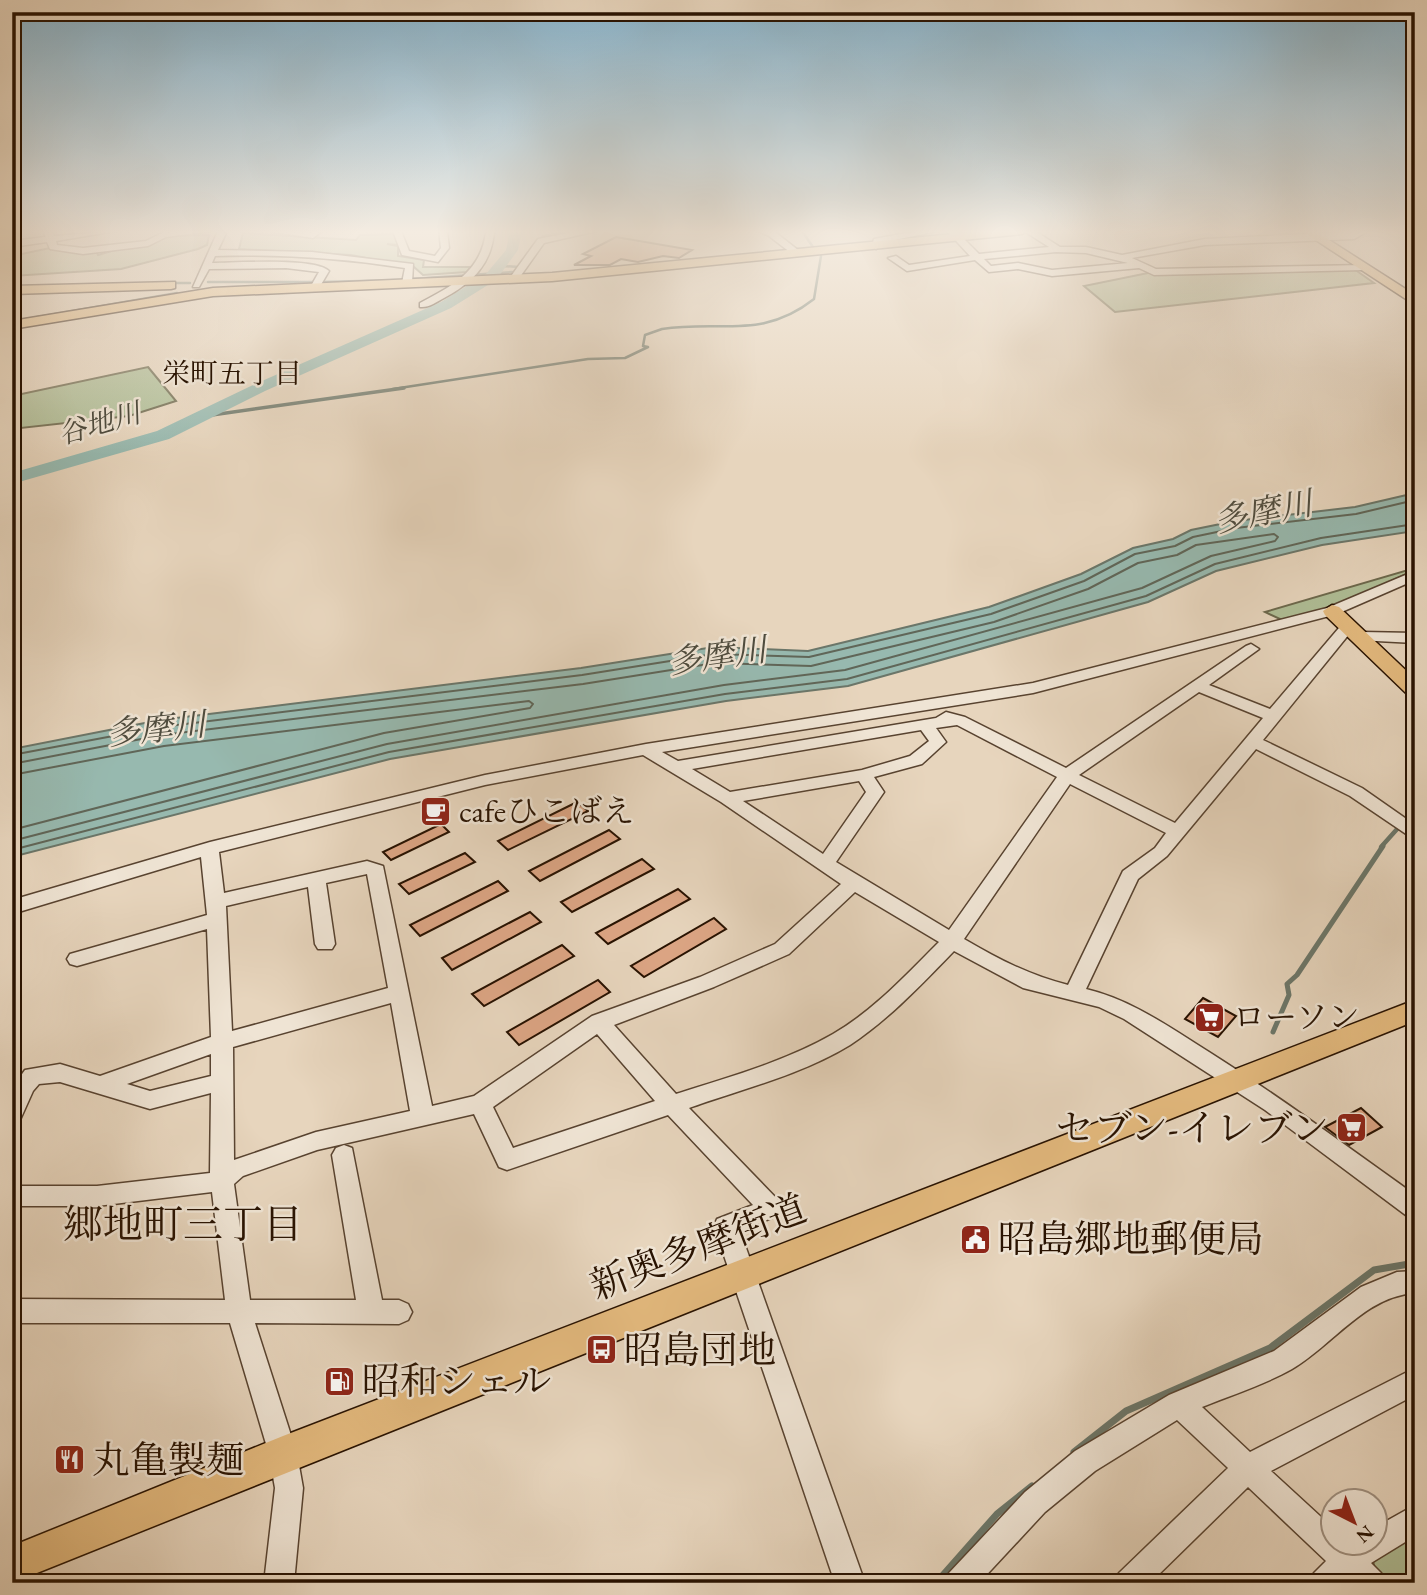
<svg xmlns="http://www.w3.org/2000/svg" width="1427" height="1595" viewBox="0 0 1427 1595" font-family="'EB Garamond','Noto Serif JP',serif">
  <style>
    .green { fill: #afbe96; stroke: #6c684c; stroke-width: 2 }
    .water { fill: #97b9af; stroke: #6b7669; stroke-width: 2 }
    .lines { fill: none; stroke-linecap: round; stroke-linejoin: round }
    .shore { stroke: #606658; stroke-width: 2 }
    .stream-far4 { stroke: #6b7669; stroke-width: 2.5 }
    .stream-far3 { stroke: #6b7669; stroke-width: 3.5 }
    .stream-far2 { stroke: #6b7669; stroke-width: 4.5 }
    .stream-far1 { stroke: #6b7669; stroke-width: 5 }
    .stream { stroke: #6b7669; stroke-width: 7 }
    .river { fill: #97b9af; fill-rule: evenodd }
    .building { fill: #dca584; stroke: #281201; stroke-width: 2 }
    .minor-casing { stroke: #584330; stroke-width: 3 }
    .major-casing { stroke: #281201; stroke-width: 3 }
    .minor { fill: #efe4d4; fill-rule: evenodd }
    .major { fill: #e4ba7e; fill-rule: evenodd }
    .labels { text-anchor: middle; stroke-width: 5; stroke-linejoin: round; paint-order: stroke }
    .far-neighbourhood-label { font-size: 28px; fill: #281201; stroke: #efe4d4 }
    .far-water-label { font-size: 28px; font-style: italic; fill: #4f4c3e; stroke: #efe4d4 }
    .poi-label { font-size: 32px; fill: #281201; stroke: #efe4d4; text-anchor: start }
    .water-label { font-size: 33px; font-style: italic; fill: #4f4c3e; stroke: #efe4d4 }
    .near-poi-label { font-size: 38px; fill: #281201; stroke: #efe4d4; text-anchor: start }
    .near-street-label { font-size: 38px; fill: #281201; stroke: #efe4d4 }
    .near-neighbourhood-label { font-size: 40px; fill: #281201; stroke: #efe4d4 }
  </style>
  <rect width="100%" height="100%" fill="#e7d5bd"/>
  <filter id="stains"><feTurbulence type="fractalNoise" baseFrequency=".00286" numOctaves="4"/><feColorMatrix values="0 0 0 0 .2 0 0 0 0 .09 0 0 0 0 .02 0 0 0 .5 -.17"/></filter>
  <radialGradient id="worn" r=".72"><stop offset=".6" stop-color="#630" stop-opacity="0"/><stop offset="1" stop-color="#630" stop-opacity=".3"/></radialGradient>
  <path class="green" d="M243,233L356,240L360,235L394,234L398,245L387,244L398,246V256L424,260L423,267H470L467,272L423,275L414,267L351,255L239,249Z
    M209,235L207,245L198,249L121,269L12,276V256L50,248L96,250L98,255L163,236Z
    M1354,269L1374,283L1115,312L1084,286L1148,273Z
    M148,367L176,401L129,416L12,429V396Z
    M1408,570L1411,572L1332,608L1282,620L1265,612Z
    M1415,1535V1583H1383L1377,1577L1373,1561Z"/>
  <path class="water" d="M1415,493V531L1322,545L1216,571L1148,602L848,686L726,701L390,759L12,857V749L160,720L581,668L714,647L808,651L989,607L1081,574L1133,548L1173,539L1191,530L1235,521L1355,507Z"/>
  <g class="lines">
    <path class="shore" d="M12,755L161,727L582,675L714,654L809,657L991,614L1084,581L1135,554L1175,546L1193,537L1236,528L1356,514L1415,500
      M12,764L162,735L583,684L715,663L811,666L994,622L1088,589L1138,563L1177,555L1196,545L1274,534L1278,537L1275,541L1211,556L1142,588L845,670L724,685L387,744L12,841
      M12,775L164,746L529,701L533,704L530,708L384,733L12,830
      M12,850L389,752L725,694L847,679L1146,596L1215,564L1321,538L1415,524"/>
    <path class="stream-far4" d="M802,231L815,250
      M526,257L543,236L569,231
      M501,266L520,267
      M410,279L512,272
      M208,282H313
      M319,282L401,280
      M170,283H190
      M26,319L177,293
      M393,389L588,359L625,358L648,347L643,346L645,335L662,329C721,320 762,340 814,299L821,256"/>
    <path class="stream-far3" d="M205,416L404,388"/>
    <path class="stream-far2" d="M1381,847L1415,809"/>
    <path class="stream-far1" d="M1273,1032L1289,995L1287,984L1297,975L1383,846"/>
    <path class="stream" d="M1074,1452L1126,1411L1270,1348L1374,1270L1415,1263
      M936,1583L997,1514L1032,1486"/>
    <path class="river" d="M510,231H522L518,250L496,280L451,308L265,391L169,439L12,484V473L157,431L253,385L441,302L486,274L506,250Z"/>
  </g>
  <path class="building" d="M616,237L692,250L679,258L663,256L638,262L621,259L610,265H574L591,256L583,254Z
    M577,802L588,811L508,850L498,841Z
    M441,824L449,832L391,860L383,852Z
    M609,830L620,839L540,881L529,871Z
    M465,853L475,862L409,894L399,884Z
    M642,859L654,869L572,912L561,902Z
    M498,881L508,891L420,936L410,925Z
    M678,889L690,899L608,944L596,933Z
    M530,912L541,922L452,970L442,958Z
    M714,918L726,929L644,977L631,966Z
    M562,945L574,956L484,1006L472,994Z
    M598,980L610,992L519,1045L507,1032Z
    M1203,998L1236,1016L1218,1037L1185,1019Z
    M1361,1108L1382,1127L1349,1145L1325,1127Z"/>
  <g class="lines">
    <defs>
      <path id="minor" d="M44,231H52L54,236L116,231L56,241L57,245L83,248L146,241L164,232L211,231L166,237L148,246L83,254L50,249L47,242L12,247V241L45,237Z
        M218,231H227L218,250L312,252L413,264L412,283L407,286L402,283L405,268C342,258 279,254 215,256L212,263C234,263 314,257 329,271L319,288L316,289L311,286L319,272L286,268L209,269L199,287H193Z
        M268,231H322L313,238Z
        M393,231H401L409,251L435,256L441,248L439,231H447L449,248L438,262L402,255Z
        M486,231H494C492,264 472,283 444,298C436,302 429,308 420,307V303C452,286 482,271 486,231Z
        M578,231H597L544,243L517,281H511L509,279L538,239Z
        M758,231L775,232L803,254L795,256L769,236Z
        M917,231H937L881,243L876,249L872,246L874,239Z
        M947,231H956L979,254L1049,247L1024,231H1035L1060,247H1086L1122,255L1205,239L1368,231L1354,239L1205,245L1132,258L1156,269L1365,265L1367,267L1362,270L1154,275L1139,268L1052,276L1018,269L989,272L975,260L907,271L888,258L896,256L909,265L970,256ZM1056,252L1086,253L1128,263L1052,270L1018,263L991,266L984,259Z
        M1415,571V580L1337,614L1033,693L662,752L678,761L936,718L946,712L965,717L1066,768L1246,646L1251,644L1259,649L1209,685L1270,709L1344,622H1354V628L1263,740L1362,788L1415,825V840L1350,796L1256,749L1167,856L1138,879L1086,989C1132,1000 1169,1027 1209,1052C1280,1097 1347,1146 1415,1195V1219L1407,1216L1265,1110L1124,1019L1099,1007L1023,988L954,951C921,985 889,1019 850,1045C801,1075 742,1089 689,1108L779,1201L783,1208L779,1215L740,1231L865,1583H835L714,1226L717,1219L753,1205L668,1115L507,1170L499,1167L474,1114L317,1150L243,1176L234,1184L250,1300H356L332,1155L336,1148L344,1145L352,1148L382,1300H399L408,1304L412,1312L408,1320L399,1324L255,1323L297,1454L303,1488L294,1583H264L275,1488L269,1454L230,1323H12V1299L225,1300L212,1192L97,1206H12V1186H97L210,1173L211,1093L150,1109L60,1082L39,1084L33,1091L20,1120L12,1123V1088L25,1070L60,1064L100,1076L211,1037L207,929L77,966L70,964L67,959L70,954L207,915L201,857L12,914V900L210,842L485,775L646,744L1033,683L1327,608ZM1199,692L1263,718L1175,823L1079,775ZM957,725L1057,777L949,930L836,862L884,792L874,777L922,764L946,742L936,728ZM921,730L929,741L910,756L862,770L730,792L692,769ZM643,755L721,802L841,884L775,944L700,977L592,1016L474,1096L432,1106L383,866L367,861L224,893L219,852L485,785ZM859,781L866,792L823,854L743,801ZM1070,784L1166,833L1155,848L1123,871L1068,985C1029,975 998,959 964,939ZM367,874L388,988L232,1031L226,906L308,887L315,944L318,949H332L335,944L326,883ZM855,892L939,942C906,975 873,1011 833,1034C784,1062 729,1077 676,1094L614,1025L714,987L789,954ZM391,1003L410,1111L316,1132L234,1160L233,1047ZM597,1034L655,1101L513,1148L493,1107ZM211,1054V1076L150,1091L127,1084Z
        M1362,632L1415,633V643L1357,640L1354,637Z
        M1415,1271V1293C1365,1296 1333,1345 1292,1369C1264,1385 1231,1395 1202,1407L1250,1452L1415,1368V1395L1271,1471L1332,1527V1542H1374V1528L1415,1505V1536L1371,1563L1381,1573L1386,1583H1309L1314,1573L1326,1561L1248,1487L1150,1583H1114L1119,1573L1228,1468L1177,1420L1095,1471L1045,1512L979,1583H944L949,1573L1025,1492L1075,1451L1169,1395L1274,1351L1361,1287L1397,1272Z"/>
      <path id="major" d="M984,231H1027L1022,234L552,281L213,296L12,329V321L213,288L552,273Z
        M1302,231H1315L1415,295V305Z
        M175,282V288L171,289L12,294V286Z
        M1332,605L1339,607L1415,679V697L1408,695L1325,615L1323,611Z
        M1415,1000V1021L12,1583V1546L283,1436Z"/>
    </defs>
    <use href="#minor" class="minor-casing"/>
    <use href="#major" class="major-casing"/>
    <use href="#minor" class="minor"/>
    <use href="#major" class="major"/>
  </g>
  <linearGradient id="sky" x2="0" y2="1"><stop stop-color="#87b6d1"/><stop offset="0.51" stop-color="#f4ece1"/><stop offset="1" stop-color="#f4ece1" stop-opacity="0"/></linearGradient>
  <rect width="1427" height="455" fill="url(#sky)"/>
  <defs>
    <symbol id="cafe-square" viewBox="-11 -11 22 22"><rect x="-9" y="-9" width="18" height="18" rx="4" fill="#8f2418" stroke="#efe4d4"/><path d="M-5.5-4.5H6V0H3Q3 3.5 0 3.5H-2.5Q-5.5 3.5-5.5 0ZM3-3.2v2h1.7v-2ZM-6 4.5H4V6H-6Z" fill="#fff"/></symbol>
    <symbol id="supermarket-square" viewBox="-11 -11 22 22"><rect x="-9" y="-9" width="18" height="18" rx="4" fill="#8f2418" stroke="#efe4d4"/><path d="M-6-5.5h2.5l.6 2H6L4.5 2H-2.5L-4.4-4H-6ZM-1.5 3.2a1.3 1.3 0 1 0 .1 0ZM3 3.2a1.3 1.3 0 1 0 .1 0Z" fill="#fff"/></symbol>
    <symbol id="civic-square" viewBox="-11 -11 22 22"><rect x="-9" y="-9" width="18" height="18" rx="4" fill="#8f2418" stroke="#efe4d4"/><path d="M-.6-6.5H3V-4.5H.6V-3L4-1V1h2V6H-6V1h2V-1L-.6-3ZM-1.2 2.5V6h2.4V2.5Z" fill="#fff"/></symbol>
    <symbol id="bus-square" viewBox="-11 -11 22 22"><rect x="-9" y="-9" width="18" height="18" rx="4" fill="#8f2418" stroke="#efe4d4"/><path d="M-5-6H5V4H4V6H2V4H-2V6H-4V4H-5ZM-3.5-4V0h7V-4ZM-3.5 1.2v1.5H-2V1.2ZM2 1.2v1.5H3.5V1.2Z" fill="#fff"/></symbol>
    <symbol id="fuel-square" viewBox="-11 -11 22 22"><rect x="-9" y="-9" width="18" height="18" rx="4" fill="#8f2418" stroke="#efe4d4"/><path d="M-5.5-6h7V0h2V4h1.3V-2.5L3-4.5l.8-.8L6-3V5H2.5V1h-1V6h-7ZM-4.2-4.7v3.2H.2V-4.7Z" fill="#fff"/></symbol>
    <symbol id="restaurant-square" viewBox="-11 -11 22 22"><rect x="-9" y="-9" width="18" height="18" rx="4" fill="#8f2418" stroke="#efe4d4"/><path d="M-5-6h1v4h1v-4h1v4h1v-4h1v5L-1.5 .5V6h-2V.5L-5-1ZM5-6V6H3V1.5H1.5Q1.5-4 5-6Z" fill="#fff"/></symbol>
  </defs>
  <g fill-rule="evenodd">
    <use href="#cafe-square" x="418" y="794" width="35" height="35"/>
    <use href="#supermarket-square" x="1192" y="1000" width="35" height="35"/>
    <use href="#supermarket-square" x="1334" y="1110" width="35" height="35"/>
    <use href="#civic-square" x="958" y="1222" width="35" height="35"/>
    <use href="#bus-square" x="584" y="1332" width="35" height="35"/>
    <use href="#fuel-square" x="322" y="1364" width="35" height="35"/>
    <use href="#restaurant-square" x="52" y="1442" width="35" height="35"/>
  </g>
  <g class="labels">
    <g class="far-neighbourhood-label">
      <text x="232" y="383">栄町五丁目</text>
    </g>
    <g class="far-water-label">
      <text transform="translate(99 423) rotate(-16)" y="10">谷地川</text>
    </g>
    <g class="poi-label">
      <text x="459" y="822">cafeひこばえ</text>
      <text x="1233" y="1028">ローソン</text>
    </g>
    <g class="water-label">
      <text transform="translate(1263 511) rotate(-11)" y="12">多摩川</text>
      <text transform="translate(717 655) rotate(-8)" y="12">多摩川</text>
      <text transform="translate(156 728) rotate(-6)" y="12">多摩川</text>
    </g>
    <g class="near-poi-label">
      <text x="1329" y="1141" text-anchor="end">セブン-イレブン</text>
      <text x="998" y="1252">昭島郷地郵便局</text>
      <text x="624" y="1363">昭島団地</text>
      <text x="362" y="1394">昭和シェル</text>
      <text x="92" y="1473">丸亀製麺</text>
    </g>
    <g class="near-street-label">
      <text transform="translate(698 1247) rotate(-21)" y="13">新奥多摩街道</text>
    </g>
    <g class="near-neighbourhood-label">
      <text x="183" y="1238">郷地町三丁目</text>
    </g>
  </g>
  <rect width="1427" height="1595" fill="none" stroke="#e7d5bd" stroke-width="42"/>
  <rect x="14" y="14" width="1399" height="1567" fill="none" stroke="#281201" stroke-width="3.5"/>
  <rect x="21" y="21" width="1385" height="1553" fill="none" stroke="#281201" stroke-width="2"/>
  <g transform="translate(1354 1522) rotate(138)"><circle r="33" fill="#efe4d4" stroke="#9f9080" stroke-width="2"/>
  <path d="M0-5L12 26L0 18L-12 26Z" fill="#8f2418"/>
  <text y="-10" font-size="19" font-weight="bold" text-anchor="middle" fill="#281201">N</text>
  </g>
  <rect width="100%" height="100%" filter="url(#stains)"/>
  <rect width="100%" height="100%" fill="url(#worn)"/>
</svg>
